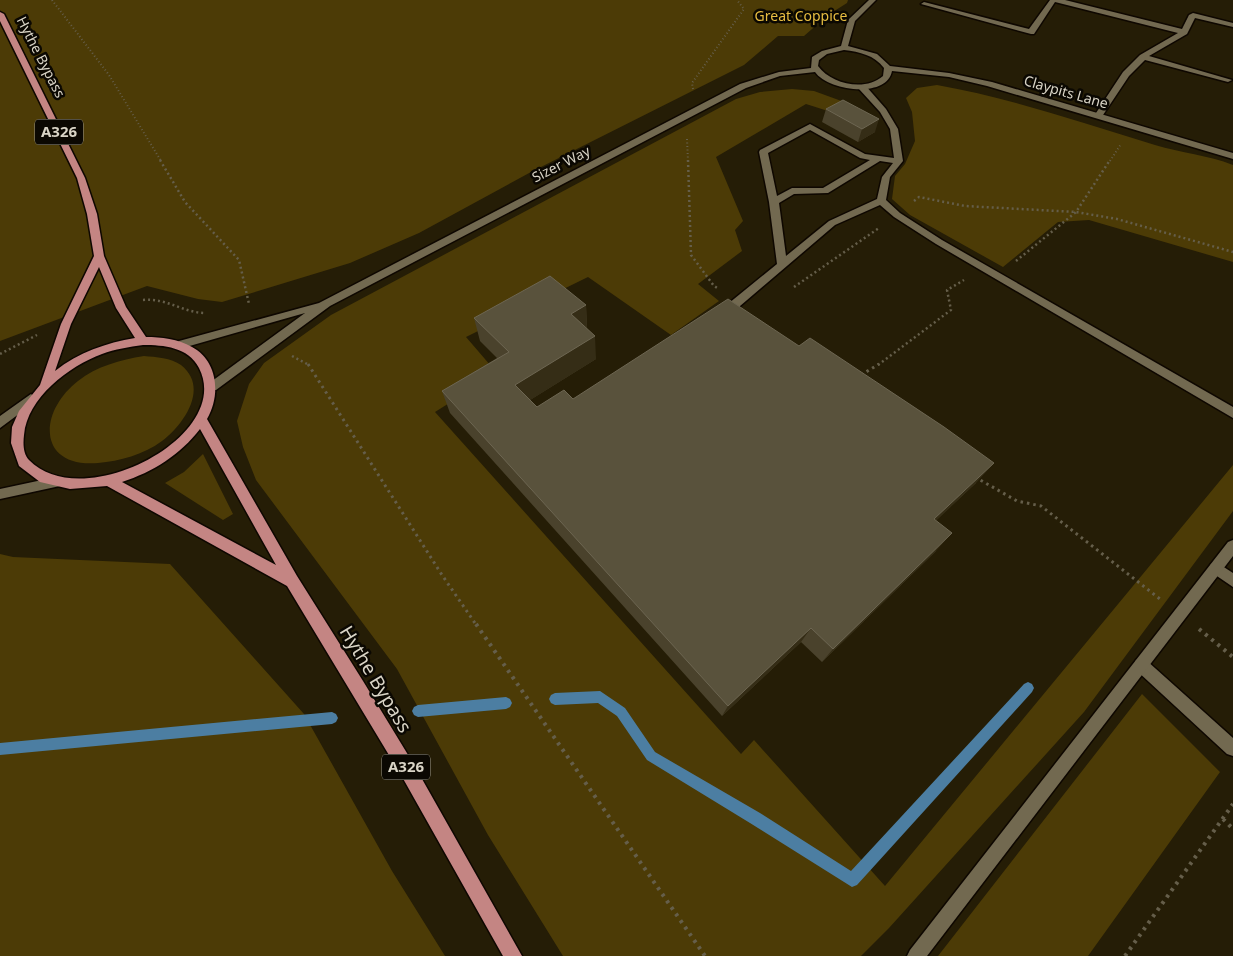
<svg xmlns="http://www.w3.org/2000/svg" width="1233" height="956" viewBox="0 0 1233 956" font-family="'Noto Sans',sans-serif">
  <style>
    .green { fill: #4c3b06 }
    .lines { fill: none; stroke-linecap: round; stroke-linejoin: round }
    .stream { fill: #4c7ea2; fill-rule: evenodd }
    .service-casing { stroke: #0e0700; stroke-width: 3 }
    .minor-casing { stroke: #0e0700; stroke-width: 3 }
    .tertiary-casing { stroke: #0e0700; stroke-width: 3 }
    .primary-casing { stroke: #0e0700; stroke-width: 3 }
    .path-far3 { stroke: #655e4a; stroke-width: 2; stroke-dasharray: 1 2.5; stroke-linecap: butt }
    .path-far2 { stroke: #655e4a; stroke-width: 2.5; stroke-dasharray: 2 3; stroke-linecap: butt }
    .path-far1 { stroke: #655e4a; stroke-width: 3; stroke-dasharray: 2.5 4; stroke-linecap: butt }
    .path { stroke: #655e4a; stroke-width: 4; stroke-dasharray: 3 5; stroke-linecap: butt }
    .service { fill: #726950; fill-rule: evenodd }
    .minor { fill: #726950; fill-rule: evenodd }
    .tertiary { fill: #726950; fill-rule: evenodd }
    .primary { fill: #c48583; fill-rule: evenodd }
    .wall { fill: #4a422c }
    .shaded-wall { fill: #352d16 }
    .building { fill: #59523c; stroke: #6d6652 }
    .labels { text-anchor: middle; stroke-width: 5; stroke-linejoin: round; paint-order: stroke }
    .far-park-label { font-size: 14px; fill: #e7bd41; stroke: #0b0802 }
    .far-street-label { font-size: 14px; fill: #d9d4c6; stroke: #0b0802 }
    .shield { fill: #0b0802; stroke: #9b978b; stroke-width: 1 }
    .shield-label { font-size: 15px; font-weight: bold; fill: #d9d4c6 }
    .near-street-label { font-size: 19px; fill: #d9d4c6; stroke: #0b0802 }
  </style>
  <rect width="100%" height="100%" fill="#251d06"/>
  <path class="green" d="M0,0H848L847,3L828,15L804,36H778L744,65L531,172L419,233L350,263L222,302L198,299L147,286L0,341Z
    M937,85C1011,98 1083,123 1155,145C1181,153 1208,155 1233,165V262L1089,220L1058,222L1003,267L910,215L892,199L895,176L905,164L915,141L912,112L906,98L917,88Z
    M792,89L814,91L847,103L828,111L806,104L716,157L743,221L735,230L742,251L698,284L719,301L671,335L588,277L466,337L497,373L435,412L741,754L754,740L885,886L1233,465V511L1084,712L889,928L861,956H563L488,835L397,669L256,480L243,447L237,421L249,384L264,363L331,315L736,99L760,92Z
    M144,356C156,357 171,358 181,365C210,388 183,425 162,441C143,455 120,461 98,463C37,468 38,412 78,381C97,366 120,360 144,356Z
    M203,454L233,514L223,520L165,483L184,472Z
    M0,554L13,557L170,564L304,714L392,871L445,956H0Z
    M1142,694L1220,772L1088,956H938Z"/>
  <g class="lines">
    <path class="stream" d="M1028,682L1032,684L1034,688L1032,692L857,885L852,887L750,823L647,760L617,716L598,703L555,705L551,703L549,699L551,695L555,693L600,691L625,708L655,752L760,813L851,871L1024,684Z
      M506,697L510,699L512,703L510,707L506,709L418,717L414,715L412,711L414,707L418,705Z
      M332,712L336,714L338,718L336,722L332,724L0,755V743Z"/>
    <defs>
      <path id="service" d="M859,85H865L886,109L898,129L903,161L890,177L886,200L900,213L942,240L1233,407V418L936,244L894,217L880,205L835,225L726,318H718L717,315L718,312L777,264L769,202L759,152L760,150L810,124L865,154L894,158L890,129L880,112L859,89ZM810,130L860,158L870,160L823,188H792L777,196L768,153ZM880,161L893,163L882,177L877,199L829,221L786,256L779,203L794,194L828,193Z
        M1216,562L1233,573V587L1211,572L1209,568L1211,564Z
        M1141,658L1146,660L1233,738V756L1227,754L1136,670L1134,665L1136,660Z"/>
      <path id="minor" d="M1050,0H1065L1182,29L1189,15L1193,13L1233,23V27L1195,18L1187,34L1149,56L1232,80L1228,82L1145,60L1129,76L1101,118H1098L1094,116L1123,72L1140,55L1178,33L1055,2L1034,34H1031L921,4L924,2L1029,29Z
        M1233,540V556L927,956H907L910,950L1228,542Z"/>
      <path id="tertiary" d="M869,0H876L855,21L848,46L877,54L890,66L949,73L992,82L1233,153V159L987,86L949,77L892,71C887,99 828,91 815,72L780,76L746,88L330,306L216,390H208L206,387L208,384L305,313L179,349L174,345L179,341L319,303L740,84L779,72L811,68L812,57L822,51L841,46L848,20ZM844,50C860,52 874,55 884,68L883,76C865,92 831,84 818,66L819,60L827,54Z
        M31,394L37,399L35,402L0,428V416Z
        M56,477L60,478L62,482L60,486L0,499V489Z"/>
      <path id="primary" d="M0,12L4,14L85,178L97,214L104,256L126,307L146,337C161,337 178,339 192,347C218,361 221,395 207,419L297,576L363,681L413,763L522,956H503L401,775L287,586L107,486L70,489L40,482L19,466L11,443L12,427L19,411L40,385L61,324L94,256L87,214L77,178L0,21ZM99,267L116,308L135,338C106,343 79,352 55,371L71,324ZM143,345C164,345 188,347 199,368C234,436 82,515 29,460C23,454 23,443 24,435C27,398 69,366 102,354C115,349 129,347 143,345ZM200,429L276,565L122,482C153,472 180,455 200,429Z"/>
    </defs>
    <use href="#service" class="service-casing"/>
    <use href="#minor" class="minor-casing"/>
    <use href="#tertiary" class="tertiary-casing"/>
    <use href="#primary" class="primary-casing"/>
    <path class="path-far3" d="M52,0L109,75L161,161
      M693,89L692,83L744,9L737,0
      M687,139L688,161
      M1110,161L1121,144"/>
    <path class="path-far2" d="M160,160L185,202L239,260L249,304
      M688,160L691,255L714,286L719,289
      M914,201L919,197L965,206L1076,212L1117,219L1233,252
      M1016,261L1076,212L1110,160
      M794,287L879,228
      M143,300C168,298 183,313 206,313
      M0,354L37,335
      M292,356L309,365
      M878,365L951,310L947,290L964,280"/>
    <path class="path-far1" d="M308,364L442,575L477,626
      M861,375L879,364
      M975,477L1017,501L1041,506L1160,599"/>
    <path class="path" d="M476,624L705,956
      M1199,629L1233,657
      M1223,819L1233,829
      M1125,956L1233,804"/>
    <use href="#service" class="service"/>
    <use href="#minor" class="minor"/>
    <use href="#tertiary" class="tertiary"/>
    <use href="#primary" class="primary"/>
  </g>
  <path class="wall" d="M826,109L875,132L858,142L822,122Z
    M586,305L587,328L596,359L530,400L537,407L573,399L976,483L936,520V551L822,662L801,642L722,716L450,413L442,391L497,358L480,341L474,318Z"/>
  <path class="shaded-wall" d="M879,119L875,132L858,142L862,129Z
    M586,305L587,329L571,314Z
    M595,336L596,359L519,407L515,385Z
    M994,463L976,483L919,537L934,519Z
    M952,533L936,551L822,662L833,649Z
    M811,628L801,642L722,716L728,706Z"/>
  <path class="building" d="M843,100L879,119L862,129L826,109Z
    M550,276L586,305L571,314L595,336L515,385L537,407L564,390L573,399L728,299L799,346L810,338L944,427L994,463L934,519L952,533L833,649L811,628L728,706L442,391L509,352L474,318Z"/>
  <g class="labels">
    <g class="far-park-label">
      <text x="801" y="21">Great Coppice</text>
    </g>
    <g class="far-street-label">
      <text transform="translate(41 57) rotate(63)" y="5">Hythe Bypass</text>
      <text transform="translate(1066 92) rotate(16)" y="5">Claypits Lane</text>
      <text transform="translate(561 164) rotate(-27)" y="5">Sizer Way</text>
    </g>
    <g class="shield">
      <rect x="35" y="119.5" width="48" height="25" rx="4"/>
      <rect x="382" y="754.5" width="48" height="25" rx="4"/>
    </g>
    <g class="shield-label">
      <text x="59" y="137">A326</text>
      <text x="406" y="772">A326</text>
    </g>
    <g class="near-street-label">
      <text transform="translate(376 679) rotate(59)" y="7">Hythe Bypass</text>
    </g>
  </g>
</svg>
